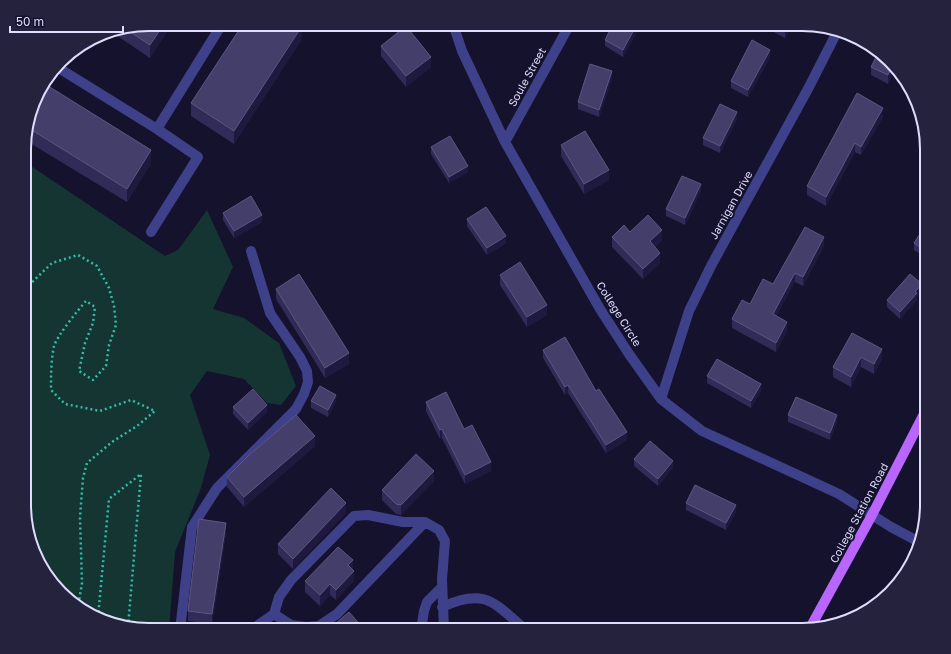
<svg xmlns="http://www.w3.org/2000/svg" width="951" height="654" viewBox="0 0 951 654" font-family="'Golos Text',sans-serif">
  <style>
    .green { fill: #153532 }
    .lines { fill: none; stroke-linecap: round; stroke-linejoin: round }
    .path { stroke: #33bca9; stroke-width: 2.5; stroke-dasharray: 2 3; stroke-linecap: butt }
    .minor { stroke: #3e418a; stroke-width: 10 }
    .major { stroke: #b866fd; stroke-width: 10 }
    .wall { fill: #312b58 }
    .shaded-wall { fill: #1e193f }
    .building { fill: #443e6a; stroke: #5c5781 }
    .labels { text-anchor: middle; stroke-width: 4; stroke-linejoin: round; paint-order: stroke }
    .street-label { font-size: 11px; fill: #deddfe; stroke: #14122c }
    .rim { fill: none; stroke: #deddfe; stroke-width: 2 }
  </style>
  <rect width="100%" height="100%" fill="#14122c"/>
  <path class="green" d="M25,162L165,256L178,250L207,210L233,267L213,309L244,318L279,343L296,386L281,405L267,403L244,379L207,371L190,395L210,455L201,488L175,552L169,630H141L109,623L73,604L41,567L25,521Z
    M927,467V511L922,510L921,476Z"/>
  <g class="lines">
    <path class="path" d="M25,289L52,263L78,255L97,266L109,288L114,306L116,325L109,345L106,366L93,380L79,371L85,343L93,323L95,307L86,301C78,310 57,336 54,346C51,361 51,375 51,390L65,404L100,411L131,400L155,411L137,426L112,442L87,463L83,478L80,517L82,583L78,607
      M98,617L109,499L141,474L128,627"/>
    <path class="minor" d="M453,24L462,51L505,142L600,309L629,354L661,399L702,431L839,494L891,527L921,543
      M57,67L157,129L198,157L151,232
      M157,129L222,24
      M505,142L570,24
      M661,399L689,311L711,266L809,87L838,30
      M442,607C486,587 494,603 526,630
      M274,614L291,625L306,627L319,626L337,614L425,522
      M180,630L192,527L217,488L296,409L304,394L308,382L307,371L300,357L270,313L251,251
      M251,630L274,614L279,597L291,580L354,516L368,515L403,522H425L439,530L445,541L442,579L444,630
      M421,630L424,611L427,602L442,587"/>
    <path class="major" d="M810,628L872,515L927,408"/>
  </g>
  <path class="wall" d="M149,24H172L150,58L113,33V31Z
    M504,24H518L515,30Z
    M641,24L623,57L605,46V40Z
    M762,24H793L785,38L762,26Z
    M302,39L234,144L191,116V103Z
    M381,46L431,67L406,87L381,56Z
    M879,51L896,71H894L888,84L871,75V67Z
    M770,57L748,97L731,88V81Z
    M612,78L599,117L578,109V102Z
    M37,94L151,163L127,202L25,140V133Z
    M883,117L861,155L855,152L826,206L807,195V186Z
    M737,119L720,153L703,145V138Z
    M561,145L609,180L584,194L561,156Z
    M431,147L468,172L449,183L431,154Z
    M701,191L685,225L666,216V209Z
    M223,213L262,222L234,238L223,220Z
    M467,219L506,243L487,255L467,226Z
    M927,223V258L914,250V243Z
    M630,232L662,240L655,247L660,263L643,279L612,247V237Z
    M824,246L803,286L795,282L776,316L787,331L776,352L732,328V319L773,284Z
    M500,275L547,315L527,327L500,285Z
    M276,289L349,364L325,378L276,299Z
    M922,291L917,296V300L900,319L887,307V300Z
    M882,349V359L874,374L861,367L851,387L833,377V367Z
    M543,350L596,391L627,440L606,453L568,393L565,395L543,358Z
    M707,376L761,391L751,408L707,383Z
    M311,401H336L328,417L311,408Z
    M426,402L464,429L491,471L465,484L442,438L440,439L426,411Z
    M233,407L267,412L248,430L233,414Z
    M788,415L837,421L830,440L788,422Z
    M315,446L244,507L227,487V477Z
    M634,459L673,468L658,486L634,466Z
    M434,481L401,515L396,514L382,500V490Z
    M686,503L736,512L726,530L686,510Z
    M346,513L293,569L278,554V544Z
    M226,533L212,624L188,621V611Z
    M353,569L354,581L336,600L330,595L320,606L305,592V581Z"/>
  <path class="shaded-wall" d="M164,24H172L150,58V45Z
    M515,24H518L515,30Z
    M637,24H641L623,57V50Z
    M787,24H793L785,38V28Z
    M302,26V39L234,144V131Z
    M770,50V57L748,97V90Z
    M431,57V67L406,87V76Z
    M892,67L894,71L888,84V75Z
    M612,71V78L599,117V110Z
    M883,108V117L861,155V147Z
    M737,112V119L720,153V146Z
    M855,143V152L826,206V197Z
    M151,150V163L127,202V189Z
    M468,166V172L449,183V177Z
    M609,170V180L584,194V184Z
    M701,184V191L685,225V218Z
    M262,215V222L234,238V231Z
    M662,230V240L650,252V241Z
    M506,236V243L487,255V248Z
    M824,237V246L803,286V277Z
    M660,253V263L643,279V269Z
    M795,273V282L773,323V314Z
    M922,284V291L917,296V300L900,319V312L915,292Z
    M547,305V315L527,327V317Z
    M787,322V331L776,352V343Z
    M882,349V359L874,374V364Z
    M349,353V364L325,378V368Z
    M861,357V367L851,387V377Z
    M761,384V391L751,408V401Z
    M568,385V393L565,395V387Z
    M336,395V401L328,417V410Z
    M267,405V412L248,430V423Z
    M837,415V421L830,440V433Z
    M442,429V438L440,439V430Z
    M627,432V440L606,453V445Z
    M315,436V446L244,507V497Z
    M673,461V468L658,486V479Z
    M491,462V471L465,484V475Z
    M434,471V481L401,515V505Z
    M346,503V513L293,569V559Z
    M736,505V512L726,530V523Z
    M226,523V533L212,624V614Z
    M353,560V570L348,565Z
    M354,571V581L336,600V590Z
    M330,584V595L320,606V595Z"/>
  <path class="building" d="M149,24H164L150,45L126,29Z
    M243,24H300L302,26L234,131L191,103Z
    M613,24H637L623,50L605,40Z
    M778,24H787L785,28Z
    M406,26L431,57L406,76L381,46Z
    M752,40L770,50L748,90L731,81Z
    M879,51L892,67L888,75L871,67Z
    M590,64L612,71L599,110L578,102Z
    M45,84L151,150L127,189L27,127L37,94Z
    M857,93L883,108L861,147L855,143L826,197L807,186Z
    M720,104L737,112L720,146L703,138Z
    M585,131L609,170L584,184L561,145Z
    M450,136L468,166L449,177L431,147Z
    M682,176L701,184L685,218L666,209Z
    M251,196L262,215L234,231L223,213Z
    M486,207L506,236L487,248L467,219Z
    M648,215L662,230L650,241L660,253L643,269L612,237L624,225L630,232Z
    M927,223V252L914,243Z
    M805,227L824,237L803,277L795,273L773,314L787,322L776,343L732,319L742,300L750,304L763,279L773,284Z
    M520,262L547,305L527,317L500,275Z
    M299,274L349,353L325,368L276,289Z
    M910,274L922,284L915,292L917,293L900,312L887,300Z
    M852,333L882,349L874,364L861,357L851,377L833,367Z
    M565,337L596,391L599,389L627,432L606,445L568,385L565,387L543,350Z
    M717,359L761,384L751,401L707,376Z
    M320,386L336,395L328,410L311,401Z
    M253,389L267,405L248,423L233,407Z
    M446,392L464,429L472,425L491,462L465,475L442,429L440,430L426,402Z
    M796,397L837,415L830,433L788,415Z
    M296,415L315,436L244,497L227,477L248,456Z
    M650,441L673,461L658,479L634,459Z
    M416,454L434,471L401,505L396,504L382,490Z
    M695,485L736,505L726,523L686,503Z
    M331,488L346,503L293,559L278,544Z
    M199,519L226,523L212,614L188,611Z
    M338,547L353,560L348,565L354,571L336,590L330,584L320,595L305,581Z
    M349,612L363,628L361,630H328Z"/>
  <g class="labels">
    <g class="street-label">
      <text transform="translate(527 77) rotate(-61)" y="4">Soule Street</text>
      <text transform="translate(731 205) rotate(-61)" y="4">Jarnigan Drive</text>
      <text transform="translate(619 314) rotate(58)" y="4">College Circle</text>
      <text transform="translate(859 513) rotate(-62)" y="4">College Station Road</text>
    </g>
  </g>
  <path d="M0 0H951V654H0ZM149 31H802A118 118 0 0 1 920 149V505A118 118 0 0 1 802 623H149A118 118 0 0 1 31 505V149A118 118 0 0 1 149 31Z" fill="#24223d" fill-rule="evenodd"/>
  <path class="rim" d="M149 31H802A118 118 0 0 1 920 149V505A118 118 0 0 1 802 623H149A118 118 0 0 1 31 505V149A118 118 0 0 1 149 31Z"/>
  <path d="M10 26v6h113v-6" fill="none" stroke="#deddfe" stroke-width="2"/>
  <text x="16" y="26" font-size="12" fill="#deddfe" stroke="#14122c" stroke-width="3" paint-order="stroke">50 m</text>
</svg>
